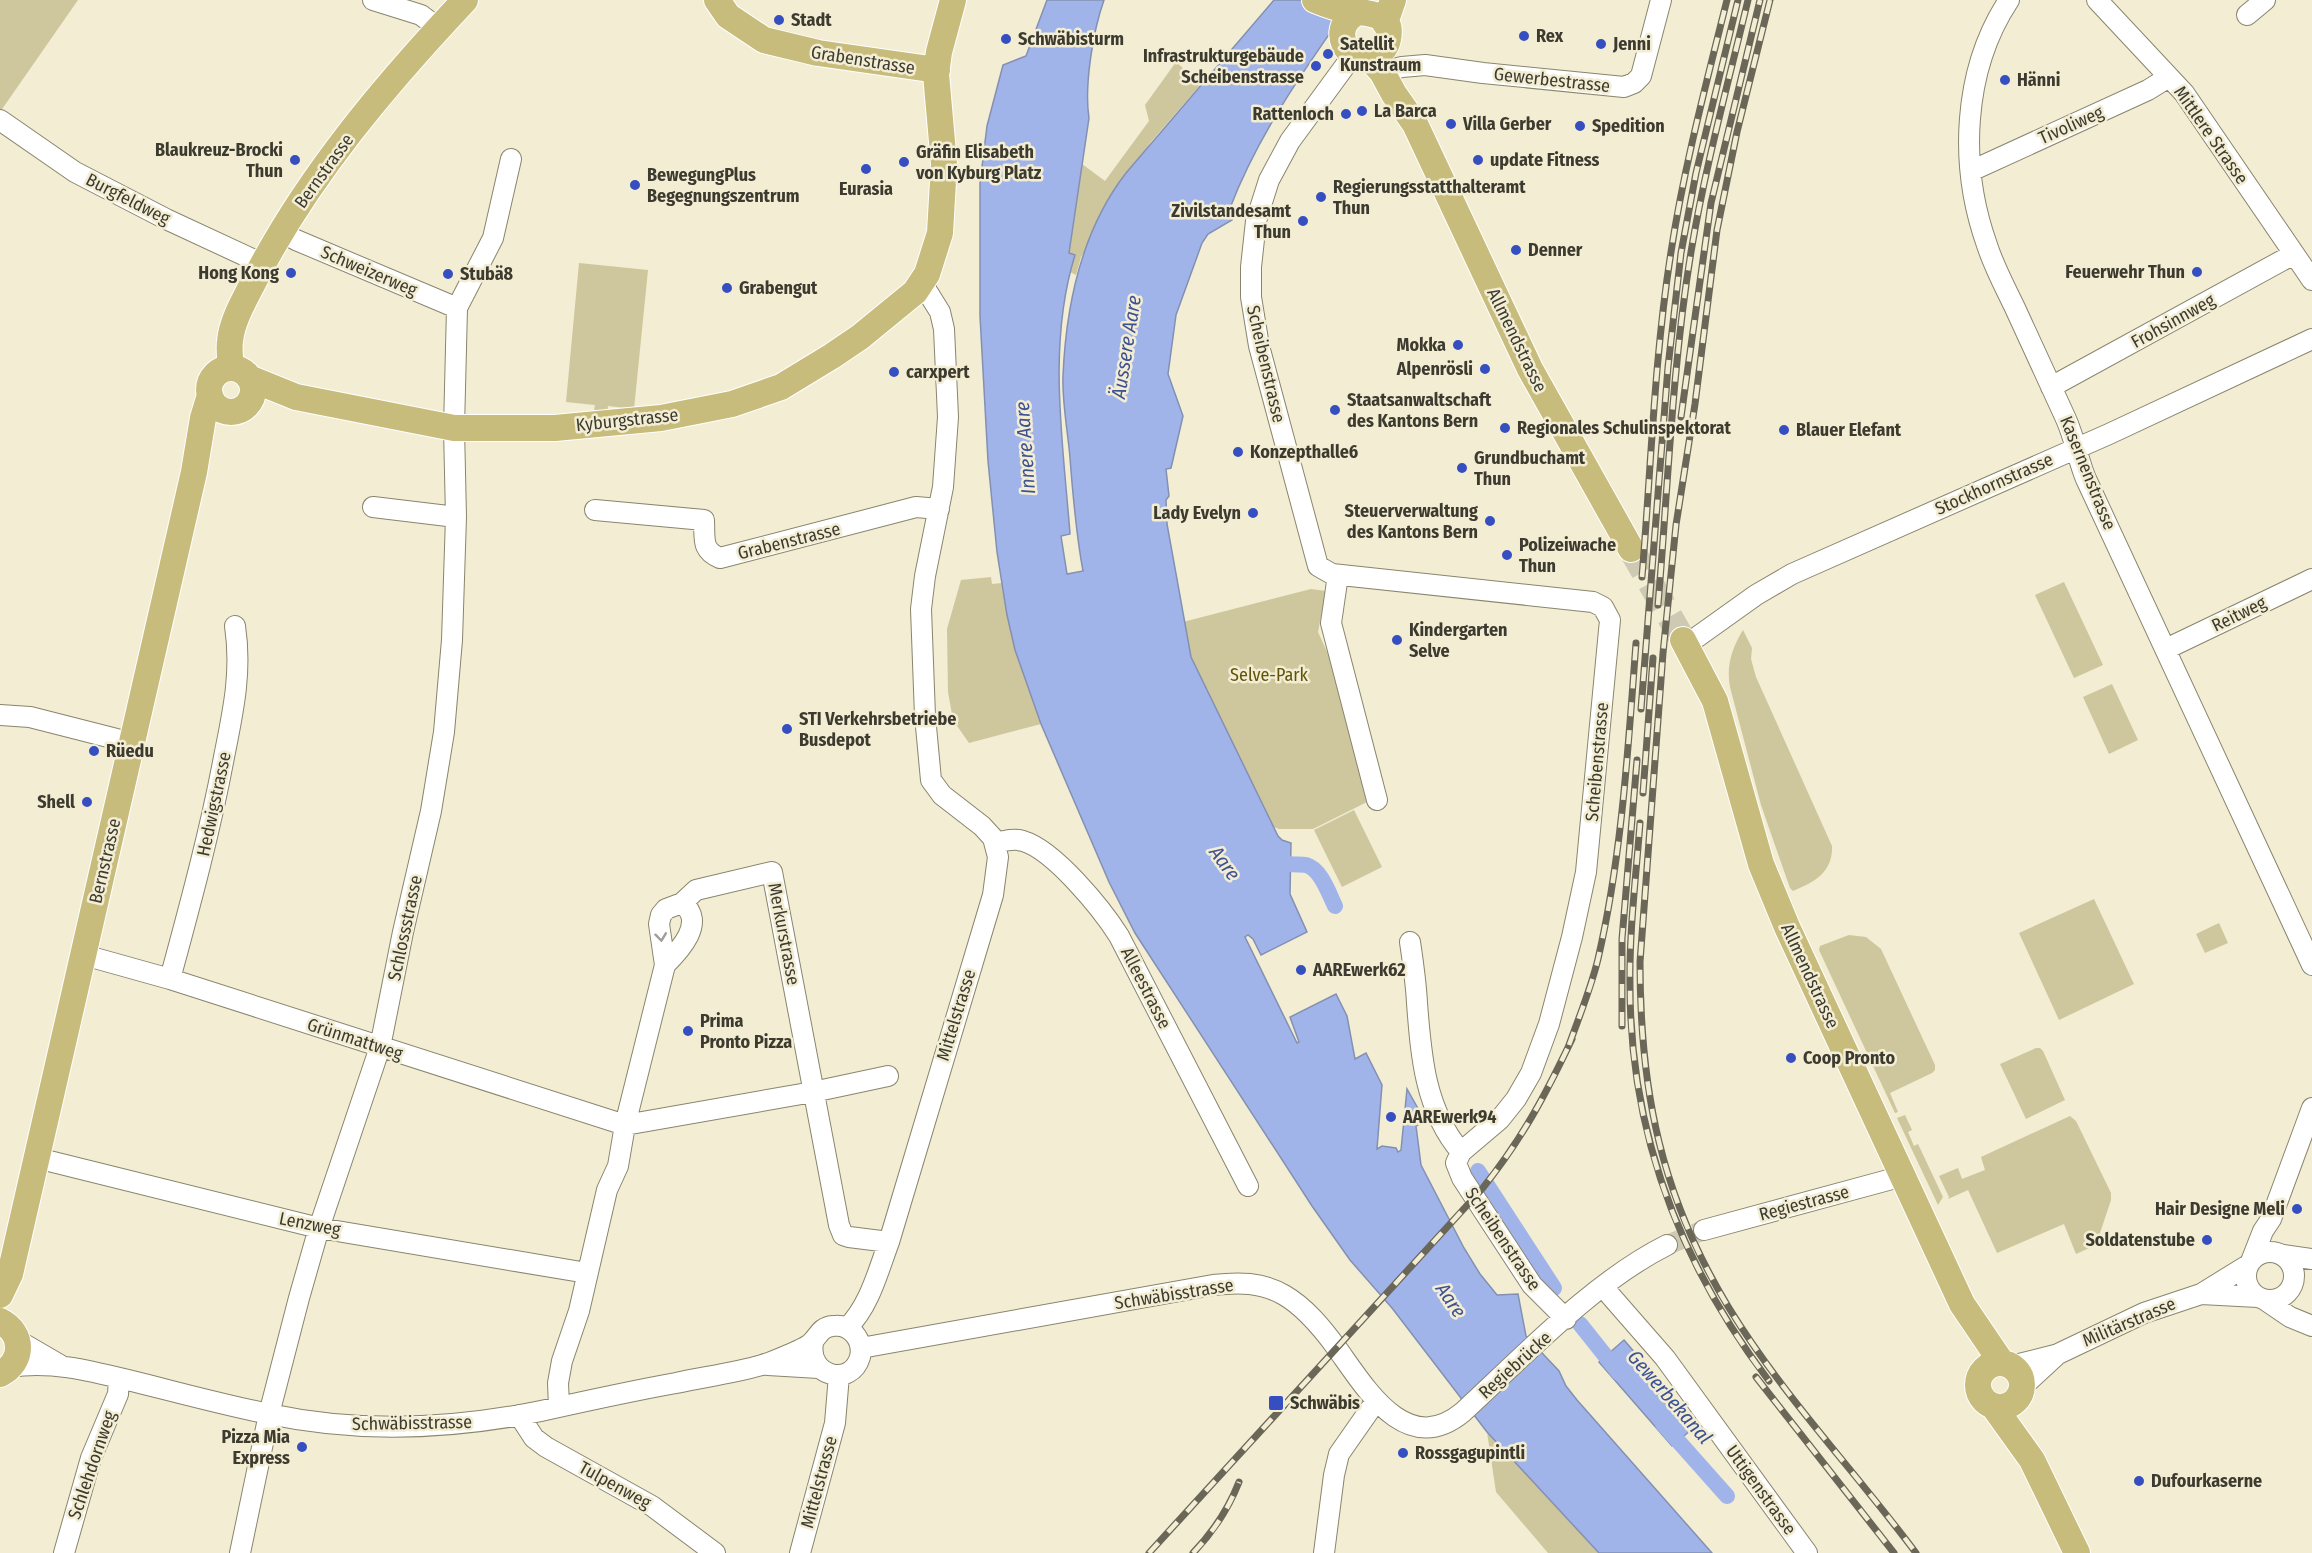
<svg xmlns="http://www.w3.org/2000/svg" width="2312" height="1553" viewBox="0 0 2312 1553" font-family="'Fira Sans Condensed',sans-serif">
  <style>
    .green { fill: #cec69c }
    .water { fill: #a1b4ea; stroke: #8390b2; stroke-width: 1.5 }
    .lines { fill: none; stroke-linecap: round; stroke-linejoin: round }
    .canal { stroke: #a1b4ea; stroke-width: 16 }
    .minor-tunnel { stroke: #cec9b2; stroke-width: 20; stroke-dasharray: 20 10; stroke-linecap: butt }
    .major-tunnel { stroke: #cec9b2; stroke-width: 26; stroke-dasharray: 26 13; stroke-linecap: butt }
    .minor-casing { stroke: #89856d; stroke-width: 22 }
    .major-casing { stroke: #fff; stroke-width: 28 }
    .minor { stroke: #fff; stroke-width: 20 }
    .major { stroke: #c8bc7c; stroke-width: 26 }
    .rail-casing { stroke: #6a6758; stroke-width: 7 }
    .rail { stroke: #f2edd3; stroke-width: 4.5; stroke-dasharray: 14; stroke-linecap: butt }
    .oneway { stroke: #9e9d98 }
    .poi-dot { fill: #354ec0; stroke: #f2edd3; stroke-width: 2 }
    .labels { text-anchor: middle; stroke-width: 5; stroke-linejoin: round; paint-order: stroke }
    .poi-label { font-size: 18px; font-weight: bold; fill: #3d3b30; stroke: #f2edd3; text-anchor: start }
    .street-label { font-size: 18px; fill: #3d3b30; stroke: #f2edd3 }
    .park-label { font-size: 18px; fill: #61540a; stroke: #f2edd3 }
    .water-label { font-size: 20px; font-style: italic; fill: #3d5193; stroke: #f2edd3 }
  </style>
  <rect width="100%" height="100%" fill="#f2edd3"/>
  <path class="green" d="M0,0H78L0,112Z
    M1176,62L1201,84L1150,143L1081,257L1076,275L1070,272L1075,255L1069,253L1082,164L1105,181L1149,121L1145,105Z
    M579,263L648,270L634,409L608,406L607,413L594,411L595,405L566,402Z
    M991,577L992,584L1002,583L1015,650L1041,724L969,743L953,720L948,692L947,629L961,580Z
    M2064,582L2103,665L2074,678L2035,595Z
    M1311,589L1326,591L1318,632L1343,687L1371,800L1313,829H1279L1274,827L1200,678L1191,657L1183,622Z
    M1743,630L1752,648L1751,659L1756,677L1832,846C1833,872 1815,882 1793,891L1790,888L1761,805L1730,687C1726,666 1732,648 1743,630Z
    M2112,684L2138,740L2109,754L2083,697Z
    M1354,810L1382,867L1342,887L1314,830Z
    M2094,899L2134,984L2059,1020L2019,933Z
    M2219,923L2228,943L2205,953L2196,934Z
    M1849,935L1866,937L1881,949L1935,1065V1070L1932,1073L1890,1093L1898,1112L1895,1113L1819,950L1820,946Z
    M2036,1048H2040L2043,1051L2065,1100L2026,1119L2000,1064Z
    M1905,1115L1912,1130L1908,1132L1914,1146L1918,1144L1943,1197L1938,1205L1897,1118Z
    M2070,1116L2076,1121L2111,1193V1200L2096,1245L2076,1254L2064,1224L1997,1253L1968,1190L1948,1199L1949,1197L1939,1176L1958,1168L1962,1179L1985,1170L1981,1157Z
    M1487,1432L1599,1553H1548L1496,1492Z"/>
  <path class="water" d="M1047,0H1104C1093,31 1084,86 1089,118L1069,253L1075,255C1047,345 1063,442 1070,534L1061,536L1067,574L1083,571C1076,534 1073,497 1070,458C1068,432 1062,403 1063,376C1066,305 1081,231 1126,173L1274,0H1353C1307,66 1259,132 1230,208L1234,214L1232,220L1208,234L1202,243L1176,315L1168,374L1183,416L1171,468L1166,469L1169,496L1166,500L1167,524L1191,657L1278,836L1282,840L1291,843L1290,894L1307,932L1261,955L1253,939L1248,935L1245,937L1297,1043L1299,1042L1290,1017L1336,994L1347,1016L1355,1059L1366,1053L1382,1085L1377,1149L1382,1146L1396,1148L1398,1152L1401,1150L1407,1089L1425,1121L1416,1126L1421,1165L1464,1248L1480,1274L1497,1295L1518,1294L1526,1336L1559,1371L1566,1386L1577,1400L1712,1553H1599L1487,1432L1392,1308L1350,1260L1312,1206L1135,933L1109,882L1041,724L1015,650L1007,615L997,552L988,461L980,316V183L987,126L1003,65L1026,56Z
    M1624,1340L1697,1425L1672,1446L1599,1362Z"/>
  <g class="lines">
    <path class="canal" d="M1290,864C1295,865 1301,864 1306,865C1321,869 1329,894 1335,906
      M1478,1171L1554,1288
      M1580,1324L1619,1373
      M1663,1424L1727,1496"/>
    <path class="minor-tunnel" d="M1667,1245L1704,1230"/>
    <path class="major-tunnel" d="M1631,549L1683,640"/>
    <defs>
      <path id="minor" d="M373,0L421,15L438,28
        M2009,0C1962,71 1959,167 1987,245C1994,267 2005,287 2015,308C2032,345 2049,382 2066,419C2075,439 2078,460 2086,479L2312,965
        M2097,0L2184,93L2312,280
        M2247,15L2265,0
        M1353,55L1290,141L1269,180L1256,221L1251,267V297L1259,346L1318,566L1332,574L1593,602L1603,607L1610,620L1586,872L1572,937L1549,1024L1531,1073L1516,1099L1500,1119L1461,1152L1456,1163L1462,1178L1532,1285L1566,1319
        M1382,72L1402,67L1425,65L1483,73L1624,87L1634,83L1641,76L1661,0
        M0,120L75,172L166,219L263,264
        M1971,171L2148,90L2169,77
        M281,232L296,240L457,308
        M2051,387L2294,254
        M373,507L456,517
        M595,510L704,520C705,539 701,550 720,558L916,507L939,509
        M1338,575L1331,623L1377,800
        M1686,645L1756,595L1792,574L2109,434L2312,339
        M2166,649L2312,579
        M0,715L30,717L132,743
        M995,843C1004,841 1014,838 1023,841C1054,850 1102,909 1119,936L1248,1186
        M682,903L696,890L772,872L839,1225L843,1235L849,1237L889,1242
        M1410,942C1413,962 1416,983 1417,1003C1421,1056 1425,1110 1461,1152
        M84,955L170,979L625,1125L813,1092L888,1076
        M170,979C190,905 210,832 224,757C233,712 242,672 235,626
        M37,1158L319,1228L587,1273
        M1704,1230L1903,1176
        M2246 1276a24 24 0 1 1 48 0a24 24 0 1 1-48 0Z
        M2283,1255L2312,1259
        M2252,1259L2263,1231L2271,1219L2312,1108
        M1603,1287L1665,1358L1807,1553
        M2201,1294L2258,1297
        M2265,1300L2290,1317L2312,1326
        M847,1328C870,1305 878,1271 889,1242L993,895L998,857L993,838L982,826L942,795L931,780L925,716L921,609L925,576L943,487L948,417L944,329L940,312L922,283
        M17,1340L60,1365
        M861,1348L1213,1285C1238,1282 1262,1282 1284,1295C1305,1307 1322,1328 1336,1347C1365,1387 1406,1459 1463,1412C1524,1356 1593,1282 1667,1245
        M768,1365L819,1368
        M2011,1366L2055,1355
        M10,1367C53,1360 95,1372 136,1382C180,1393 224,1405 269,1414C358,1433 453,1429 541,1411C586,1401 631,1391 676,1383C704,1377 734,1373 762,1365C770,1363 806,1348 811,1343C819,1336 820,1327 833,1326C850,1323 864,1340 860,1357C851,1388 807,1376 813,1343
        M2022,1387L2058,1354L2144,1313L2201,1294L2248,1265
        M559,1407L558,1383L562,1361L579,1311L607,1190L618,1166L625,1125L665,965L659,924L661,915L666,909L682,903C707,922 679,951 665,965
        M519,1415L534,1438L546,1447L652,1506L715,1553
        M64,1553L91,1458L118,1394L119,1378
        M240,1553L269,1414L299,1298L319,1228L380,1047L403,932L431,811L444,732L452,640L456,517L454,428L457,308L493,238L511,159
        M800,1553L835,1423L839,1375
        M1324,1553L1334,1475L1339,1454L1376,1401"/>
      <path id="major" d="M717,0L728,16L764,40L818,53L937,70
        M1315,0C1325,4 1335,8 1346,10C1363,14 1394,10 1388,39C1386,49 1378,55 1369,58L1353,55C1337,42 1339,21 1358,12
        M1385,23L1393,0
        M1369,58L1382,72L1394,94L1415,124L1530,369L1631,549
        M231,368C230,359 229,349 230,341C232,320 245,299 254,281C307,177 385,85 465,0
        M209 390a22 22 0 1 1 44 0a22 22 0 1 1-44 0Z
        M249,378L296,397L454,428H555L661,418L732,404L781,387L832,356L860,337L915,292L927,274L940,233L944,164L936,74L939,52L953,0
        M1683,640L1715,701L1761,864L1787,927L1962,1304L2002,1363
        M0,1295L10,1274L194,472L203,418L210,395
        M0,1321C24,1333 24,1362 0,1374
        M1978 1385a22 22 0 1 1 44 0a22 22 0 1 1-44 0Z
        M1994,1407L2032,1460L2077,1553"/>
    </defs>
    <use href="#minor" class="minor-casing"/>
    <use href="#major" class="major-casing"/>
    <use href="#minor" class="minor"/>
    <use href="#major" class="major"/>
    <defs>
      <path id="rail" d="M1770,0L1737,132L1717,230L1695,404L1676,525L1663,653L1640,962C1640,1092 1661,1196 1729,1308C1783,1396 1855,1471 1916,1553
        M1681,417L1711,203L1760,0
        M1642,577C1651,469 1654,360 1671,252C1684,167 1706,84 1727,0
        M1658,605C1668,487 1672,368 1691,252C1705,167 1728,84 1748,0
        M1641,709L1668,367L1681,253L1696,173L1738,0
        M1643,793L1653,658
        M1640,823C1636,877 1629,932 1630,986C1630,1134 1680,1264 1769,1381
        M1622,1026V939L1637,760
        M1569,1045C1579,1017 1591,988 1598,959C1622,855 1628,749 1636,643
        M1756,1377L1894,1553
        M1149,1553L1482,1189C1522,1139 1545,1096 1572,1039
        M1193,1553C1214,1531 1228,1510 1239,1482"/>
    </defs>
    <use href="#rail" class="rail-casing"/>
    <use href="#rail" class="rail"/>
  </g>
  <defs><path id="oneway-chevron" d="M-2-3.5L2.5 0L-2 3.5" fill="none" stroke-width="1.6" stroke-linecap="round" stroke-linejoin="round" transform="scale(1.5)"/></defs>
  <use class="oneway" href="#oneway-chevron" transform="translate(661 937) rotate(83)"/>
  <g class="poi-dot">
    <circle cx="779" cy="20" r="6"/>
    <circle cx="1524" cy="36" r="6"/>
    <circle cx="1006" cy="39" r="6"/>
    <circle cx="1601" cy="44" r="6"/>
    <circle cx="1328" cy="54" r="6"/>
    <circle cx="1316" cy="66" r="6"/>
    <circle cx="2005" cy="80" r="6"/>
    <circle cx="1362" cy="111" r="6"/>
    <circle cx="1346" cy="114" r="6"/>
    <circle cx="1451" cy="124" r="6"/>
    <circle cx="1580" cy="126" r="6"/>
    <circle cx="295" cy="160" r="6"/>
    <circle cx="1478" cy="160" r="6"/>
    <circle cx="904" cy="162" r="6"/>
    <circle cx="866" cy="169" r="6"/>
    <circle cx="635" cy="185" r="6"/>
    <circle cx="1321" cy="197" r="6"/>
    <circle cx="1303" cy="221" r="6"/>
    <circle cx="1516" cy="250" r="6"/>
    <circle cx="2197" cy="272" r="6"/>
    <circle cx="291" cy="273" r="6"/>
    <circle cx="448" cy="274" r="6"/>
    <circle cx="727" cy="288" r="6"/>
    <circle cx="1458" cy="345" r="6"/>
    <circle cx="1485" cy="369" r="6"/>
    <circle cx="894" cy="372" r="6"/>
    <circle cx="1335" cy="410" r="6"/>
    <circle cx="1505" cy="428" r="6"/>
    <circle cx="1784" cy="430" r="6"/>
    <circle cx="1238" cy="452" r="6"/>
    <circle cx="1462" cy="468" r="6"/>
    <circle cx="1253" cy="513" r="6"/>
    <circle cx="1490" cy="521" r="6"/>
    <circle cx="1507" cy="555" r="6"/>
    <circle cx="1397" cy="640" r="6"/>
    <circle cx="787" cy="729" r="6"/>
    <circle cx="94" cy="751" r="6"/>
    <circle cx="87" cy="802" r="6"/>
    <circle cx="1301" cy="970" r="6"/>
    <circle cx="688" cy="1031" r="6"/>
    <circle cx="1791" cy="1058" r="6"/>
    <circle cx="1391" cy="1117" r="6"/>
    <circle cx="2297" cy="1209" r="6"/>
    <circle cx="2207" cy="1240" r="6"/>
    <rect x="1268" y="1395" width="16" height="16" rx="3"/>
    <circle cx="302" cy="1447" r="6"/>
    <circle cx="1403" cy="1453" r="6"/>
    <circle cx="2139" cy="1481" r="6"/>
  </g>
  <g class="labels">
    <g class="poi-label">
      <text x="791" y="26">Stadt</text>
      <text x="1536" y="42">Rex</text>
      <text x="1018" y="45">Schwäbisturm</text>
      <text x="1340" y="50">Satellit<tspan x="1340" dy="21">Kunstraum</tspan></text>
      <text x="1613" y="50">Jenni</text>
      <text x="1304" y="62" text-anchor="end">Infrastrukturgebäude<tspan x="1304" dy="21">Scheibenstrasse</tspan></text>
      <text x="2017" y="86">Hänni</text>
      <text x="1374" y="117">La Barca</text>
      <text x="1334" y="120" text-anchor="end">Rattenloch</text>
      <text x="1463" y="130">Villa Gerber</text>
      <text x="1592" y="132">Spedition</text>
      <text x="283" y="156" text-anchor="end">Blaukreuz-Brocki<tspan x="283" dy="21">Thun</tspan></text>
      <text x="916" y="158">Gräfin Elisabeth<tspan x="916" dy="21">von Kyburg Platz</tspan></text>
      <text x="1490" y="166">update Fitness</text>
      <text x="647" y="181">BewegungPlus<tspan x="647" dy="21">Begegnungszentrum</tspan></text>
      <text x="1333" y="193">Regierungsstatthalteramt<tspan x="1333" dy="21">Thun</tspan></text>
      <text x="866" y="195" text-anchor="middle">Eurasia</text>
      <text x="1291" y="217" text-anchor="end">Zivilstandesamt<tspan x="1291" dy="21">Thun</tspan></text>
      <text x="1528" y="256">Denner</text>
      <text x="2185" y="278" text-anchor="end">Feuerwehr Thun</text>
      <text x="279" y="279" text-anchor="end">Hong Kong</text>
      <text x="460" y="280">Stubä8</text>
      <text x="739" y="294">Grabengut</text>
      <text x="1446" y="351" text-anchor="end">Mokka</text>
      <text x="1473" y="375" text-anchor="end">Alpenrösli</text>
      <text x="906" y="378">carxpert</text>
      <text x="1347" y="406">Staatsanwaltschaft<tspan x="1347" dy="21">des Kantons Bern</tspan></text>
      <text x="1517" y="434">Regionales Schulinspektorat</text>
      <text x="1796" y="436">Blauer Elefant</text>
      <text x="1250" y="458">Konzepthalle6</text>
      <text x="1474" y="464">Grundbuchamt<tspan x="1474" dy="21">Thun</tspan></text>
      <text x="1478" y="517" text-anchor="end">Steuerverwaltung<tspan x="1478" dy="21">des Kantons Bern</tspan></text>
      <text x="1241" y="519" text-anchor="end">Lady Evelyn</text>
      <text x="1519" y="551">Polizeiwache<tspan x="1519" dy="21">Thun</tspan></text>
      <text x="1409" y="636">Kindergarten<tspan x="1409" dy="21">Selve</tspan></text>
      <text x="799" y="725">STI Verkehrsbetriebe<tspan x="799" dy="21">Busdepot</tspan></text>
      <text x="106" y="757">Rüedu</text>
      <text x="75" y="808" text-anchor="end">Shell</text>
      <text x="1313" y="976">AAREwerk62</text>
      <text x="700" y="1027">Prima<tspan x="700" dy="21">Pronto Pizza</tspan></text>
      <text x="1803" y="1064">Coop Pronto</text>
      <text x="1403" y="1123">AAREwerk94</text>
      <text x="2285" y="1215" text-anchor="end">Hair Designe Meli</text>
      <text x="2195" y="1246" text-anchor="end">Soldatenstube</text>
      <text x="1290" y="1409">Schwäbis</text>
      <text x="290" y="1443" text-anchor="end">Pizza Mia<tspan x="290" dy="21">Express</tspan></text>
      <text x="1415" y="1459">Rossgagupintli</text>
      <text x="2151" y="1487">Dufourkaserne</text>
    </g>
    <g class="street-label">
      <text transform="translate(863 60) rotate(9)" y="6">Grabenstrasse</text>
      <text transform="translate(1552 80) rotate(6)" y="6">Gewerbestrasse</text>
      <text transform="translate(2071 125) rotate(-24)" y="6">Tivoliweg</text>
      <text transform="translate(2211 135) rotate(55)" y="6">Mittlere Strasse</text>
      <text transform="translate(324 171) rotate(-54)" y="6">Bernstrasse</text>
      <text transform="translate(128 199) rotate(27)" y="6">Burgfeldweg</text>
      <text transform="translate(369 271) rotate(23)" y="6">Schweizerweg</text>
      <text transform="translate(2173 321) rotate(-29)" y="6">Frohsinnweg</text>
      <text transform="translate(1517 340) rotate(64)" y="6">Allmendstrasse</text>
      <text transform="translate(1266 364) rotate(77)" y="6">Scheibenstrasse</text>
      <text transform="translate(627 420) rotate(-6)" y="6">Kyburgstrasse</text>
      <text transform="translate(2088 473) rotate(68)" y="6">Kasernenstrasse</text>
      <text transform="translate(1994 484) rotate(-24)" y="6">Stockhornstrasse</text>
      <text transform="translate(789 541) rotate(-14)" y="6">Grabenstrasse</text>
      <text transform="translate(2239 614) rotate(-26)" y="6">Reitweg</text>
      <text transform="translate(1597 762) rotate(-85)" y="6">Scheibenstrasse</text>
      <text transform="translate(214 804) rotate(-78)" y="6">Hedwigstrasse</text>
      <text transform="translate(105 861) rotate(-77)" y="6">Bernstrasse</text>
      <text transform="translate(405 928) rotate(-78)" y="6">Schlossstrasse</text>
      <text transform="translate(784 934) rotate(79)" y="6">Merkurstrasse</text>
      <text transform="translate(1810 976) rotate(65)" y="6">Allmendstrasse</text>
      <text transform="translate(1146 988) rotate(63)" y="6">Alleestrasse</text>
      <text transform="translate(956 1015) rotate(-73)" y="6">Mittelstrasse</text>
      <text transform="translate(355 1039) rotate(18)" y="6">Grünmattweg</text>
      <text transform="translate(1804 1203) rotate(-15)" y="6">Regiestrasse</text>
      <text transform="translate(310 1224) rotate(11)" y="6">Lenzweg</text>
      <text transform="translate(1503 1239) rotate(56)" y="6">Scheibenstrasse</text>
      <text transform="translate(1174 1294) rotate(-9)" y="6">Schwäbisstrasse</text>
      <text transform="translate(2129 1322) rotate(-23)" y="6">Militärstrasse</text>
      <text transform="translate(1515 1365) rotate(-42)" y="6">Regiebrücke</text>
      <text transform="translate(412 1423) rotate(-1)" y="6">Schwäbisstrasse</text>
      <text transform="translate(92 1465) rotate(-71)" y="6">Schlehdornweg</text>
      <text transform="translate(819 1482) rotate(-75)" y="6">Mittelstrasse</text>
      <text transform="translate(615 1485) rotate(29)" y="6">Tulpenweg</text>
      <text transform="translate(1761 1490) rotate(54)" y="6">Uttigenstrasse</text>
    </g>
    <g class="park-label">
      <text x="1269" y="681">Selve-Park</text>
    </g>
    <g class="water-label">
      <text transform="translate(1126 347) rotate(-81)" y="7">Äussere Aare</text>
      <text transform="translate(1025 448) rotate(-94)" y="7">Innere Aare</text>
      <text transform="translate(1225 863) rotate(54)" y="7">Aare</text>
      <text transform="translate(1451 1300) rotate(56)" y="7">Aare</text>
      <text transform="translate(1670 1397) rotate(49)" y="7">Gewerbekanal</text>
    </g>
  </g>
</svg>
